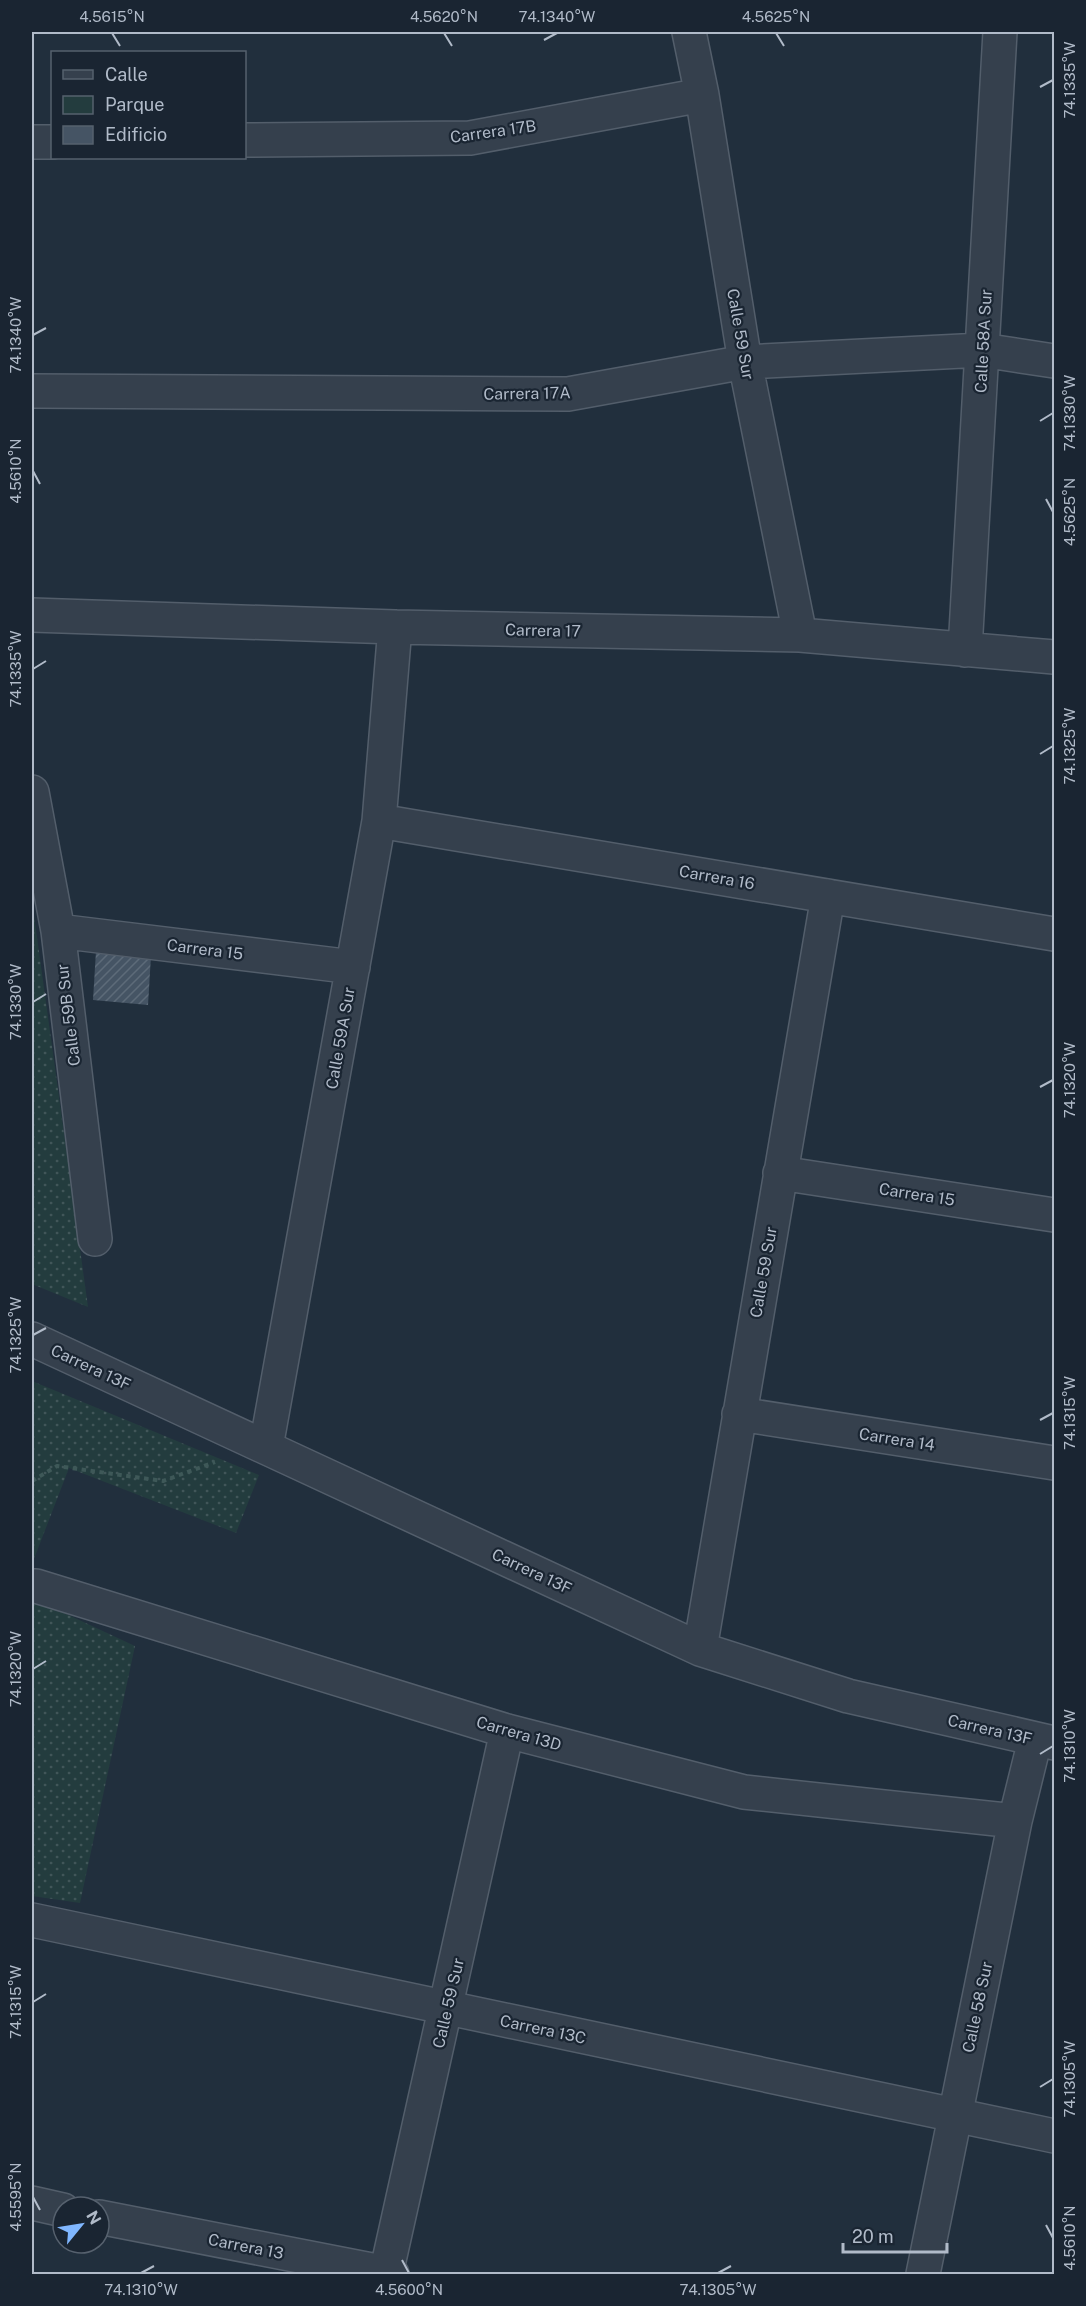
<svg xmlns="http://www.w3.org/2000/svg" width="1086" height="2306" viewBox="0 0 1086 2306" font-family="'Public Sans',sans-serif">
  <style>
    .green { fill: url(#green-dots) }
    .building { fill: url(#building-hatch) }
    .lines { fill: none; stroke-linecap: round; stroke-linejoin: round }
    .minor-casing { stroke: #535e6b; stroke-width: 36 }
    .path { stroke: #3e5858; stroke-width: 4; stroke-dasharray: 4.5 4.5; stroke-linecap: butt }
    .minor { stroke: #35404d; stroke-width: 33 }
    .ticks { fill: none; stroke: #b1bbc9; stroke-width: 2 }
    .labels { text-anchor: middle; stroke-width: 4.5; stroke-linejoin: round; paint-order: stroke }
    .street-label { font-size: 16px; fill: #b1bbc9; stroke: #1a2532 }
    .neatline { fill: none; stroke: #b1bbc9; stroke-width: 2 }
    .ticks-label { font-size: 15px; text-anchor: middle; fill: #b1bbc9 }
  </style>
  <defs>
    <pattern id="green-dots" width="8" height="8" patternUnits="userSpaceOnUse" patternTransform="scale(1.5)"><rect width="8" height="8" fill="#233c3e"/><path d="M2 2h.1M6 6h.1" fill="none" stroke="#415659" stroke-width="1.8" stroke-linecap="round"/></pattern>
    <pattern id="building-hatch" width="6" height="6" patternUnits="userSpaceOnUse" patternTransform="scale(1.5)"><rect width="6" height="6" fill="#455464"/><path d="M-1 1l2-2M0 6l6-6M5 7l2-2" fill="none" stroke="#5d6b79"/></pattern>
  </defs>
  <rect width="100%" height="100%" fill="#212f3d"/>
  <path class="green" d="M32,901L88,1307L32,1284Z
    M32,1381L259,1475L236,1533L69,1468L32,1564Z
    M32,1598L135,1646L80,1903L32,1896Z"/>
  <path class="building" d="M96,951L151,956L148,1005L93,1000Z"/>
  <g class="lines">
    <defs>
      <path id="minor" d="M689,32L702,95L745,362L800,635
        M244,140L470,138L702,95
        M32,142H52
        M32,391L568,394L745,362L982,350L1054,361
        M32,615L395,627L800,635L1054,657
        M965,650L1000,32
        M32,792L58,931L95,1239
        M379,821L1054,934
        M58,931L353,967
        M780,1173L1054,1215
        M32,1339L700,1649L848,1696L1054,1743
        M739,1414L1054,1463
        M266,1447L379,821L395,627
        M36,1586L507,1731L744,1792L1015,1821
        M700,1649L828,896
        M32,1920L1054,2136
        M32,2203L63,2210
        M99,2217L392,2274
        M386,2274L507,1731
        M923,2274L1015,1821L1035,1740"/>
    </defs>
    <use href="#minor" class="minor-casing"/>
    <path class="path" d="M32,1481L57,1466L163,1481L215,1462"/>
    <use href="#minor" class="minor"/>
  </g>
  <path class="ticks" d="M112,33L120,46M444,33L452,46M776,33L784,46M544,40L557,33M1040,87L1053,80M33,335L46,328M1040,421L1053,413M33,471L40,484M1046,499L1053,512M33,669L46,661M1040,754L1053,746M33,1002L46,994M1040,1087L1053,1080M33,1335L46,1328M1040,1420L1053,1413M33,1669L46,1661M1040,1754L1053,1746M33,2002L46,1994M1040,2087L1053,2079M33,2197L40,2210M1046,2225L1053,2238M402,2260L409,2273M141,2273L154,2266M718,2273L731,2266"/>
  <g class="labels">
    <g class="street-label">
      <text transform="translate(493 131) rotate(-8)" y="6">Carrera 17B</text>
      <text transform="translate(741 334) rotate(80)" y="6">Calle 59 Sur</text>
      <text transform="translate(983 341) rotate(-87)" y="6">Calle 58A Sur</text>
      <text transform="translate(527 393) rotate(-1)" y="6">Carrera 17A</text>
      <text transform="translate(543 630) rotate(1)" y="6">Carrera 17</text>
      <text transform="translate(717 877) rotate(10)" y="6">Carrera 16</text>
      <text transform="translate(205 949) rotate(7)" y="6">Carrera 15</text>
      <text transform="translate(68 1015) rotate(-97)" y="6">Calle 59B Sur</text>
      <text transform="translate(340 1038) rotate(-80)" y="6">Calle 59A Sur</text>
      <text transform="translate(917 1194) rotate(9)" y="6">Carrera 15</text>
      <text transform="translate(763 1272) rotate(-80)" y="6">Calle 59 Sur</text>
      <text transform="translate(91 1367) rotate(25)" y="6">Carrera 13F</text>
      <text transform="translate(897 1439) rotate(9)" y="6">Carrera 14</text>
      <text transform="translate(532 1571) rotate(25)" y="6">Carrera 13F</text>
      <text transform="translate(990 1729) rotate(13)" y="6">Carrera 13F</text>
      <text transform="translate(519 1733) rotate(16)" y="6">Carrera 13D</text>
      <text transform="translate(448 2003) rotate(-77)" y="6">Calle 59 Sur</text>
      <text transform="translate(977 2007) rotate(-78)" y="6">Calle 58 Sur</text>
      <text transform="translate(543 2029) rotate(12)" y="6">Carrera 13C</text>
      <text transform="translate(246 2246) rotate(11)" y="6">Carrera 13</text>
    </g>
  </g>
  <rect width="1086" height="2306" fill="none" stroke="#1a2532" stroke-width="66"/>
  <rect x="51" y="51" width="195" height="108" fill="#1a2532" stroke="#56616e" stroke-width="1.5"/>
  <rect x="63" y="70" width="30" height="9" fill="#35404d" stroke="#56616e" stroke-width="1.5"/>
  <text x="105" y="81" font-size="18" fill="#b1bbc9">Calle</text>
  <rect x="63" y="96" width="30" height="18" fill="#233c3e" stroke="#56616e" stroke-width="1.5"/>
  <text x="105" y="111" font-size="18" fill="#b1bbc9">Parque</text>
  <rect x="63" y="126" width="30" height="18" fill="#455464" stroke="#56616e" stroke-width="1.5"/>
  <text x="105" y="141" font-size="18" fill="#b1bbc9">Edificio</text>
  <g transform="translate(81 2225) rotate(60)"><circle r="28" fill="#1a2532" stroke="#56616e" stroke-width="1.5"/>
  <path d="M0-4.5L10 22L0 15L-10 22Z" fill="#80b7ff"/>
  <text y="-9" font-size="16" font-weight="bold" text-anchor="middle" fill="#b1bbc9">N</text>
  </g>
  <path d="M843 2243v9h104v-9" fill="none" stroke="#b1bbc9" stroke-width="3"/>
  <text x="852" y="2243" font-size="18" fill="#b1bbc9" stroke="#1a2532" stroke-width="4.5" paint-order="stroke">20 m</text>
  <rect x="33" y="33" width="1020" height="2240" class="neatline"/>
  <g class="ticks-label">
    <text x="112" y="22">4.5615°N</text>
    <text x="444" y="22">4.5620°N</text>
    <text x="557" y="22">74.1340°W</text>
    <text x="776" y="22">4.5625°N</text>
    <text transform="translate(1070 80) rotate(-90)" y="5">74.1335°W</text>
    <text transform="translate(16 335) rotate(-90)" y="5">74.1340°W</text>
    <text transform="translate(1070 413) rotate(-90)" y="5">74.1330°W</text>
    <text transform="translate(16 471) rotate(-90)" y="5">4.5610°N</text>
    <text transform="translate(1070 512) rotate(-90)" y="5">4.5625°N</text>
    <text transform="translate(16 669) rotate(-90)" y="5">74.1335°W</text>
    <text transform="translate(1070 746) rotate(-90)" y="5">74.1325°W</text>
    <text transform="translate(16 1002) rotate(-90)" y="5">74.1330°W</text>
    <text transform="translate(1070 1080) rotate(-90)" y="5">74.1320°W</text>
    <text transform="translate(16 1335) rotate(-90)" y="5">74.1325°W</text>
    <text transform="translate(1070 1413) rotate(-90)" y="5">74.1315°W</text>
    <text transform="translate(16 1669) rotate(-90)" y="5">74.1320°W</text>
    <text transform="translate(1070 1746) rotate(-90)" y="5">74.1310°W</text>
    <text transform="translate(16 2002) rotate(-90)" y="5">74.1315°W</text>
    <text transform="translate(1070 2079) rotate(-90)" y="5">74.1305°W</text>
    <text transform="translate(16 2197) rotate(-90)" y="5">4.5595°N</text>
    <text transform="translate(1070 2238) rotate(-90)" y="5">4.5610°N</text>
    <text x="141" y="2295">74.1310°W</text>
    <text x="409" y="2295">4.5600°N</text>
    <text x="718" y="2295">74.1305°W</text>
  </g>
</svg>
